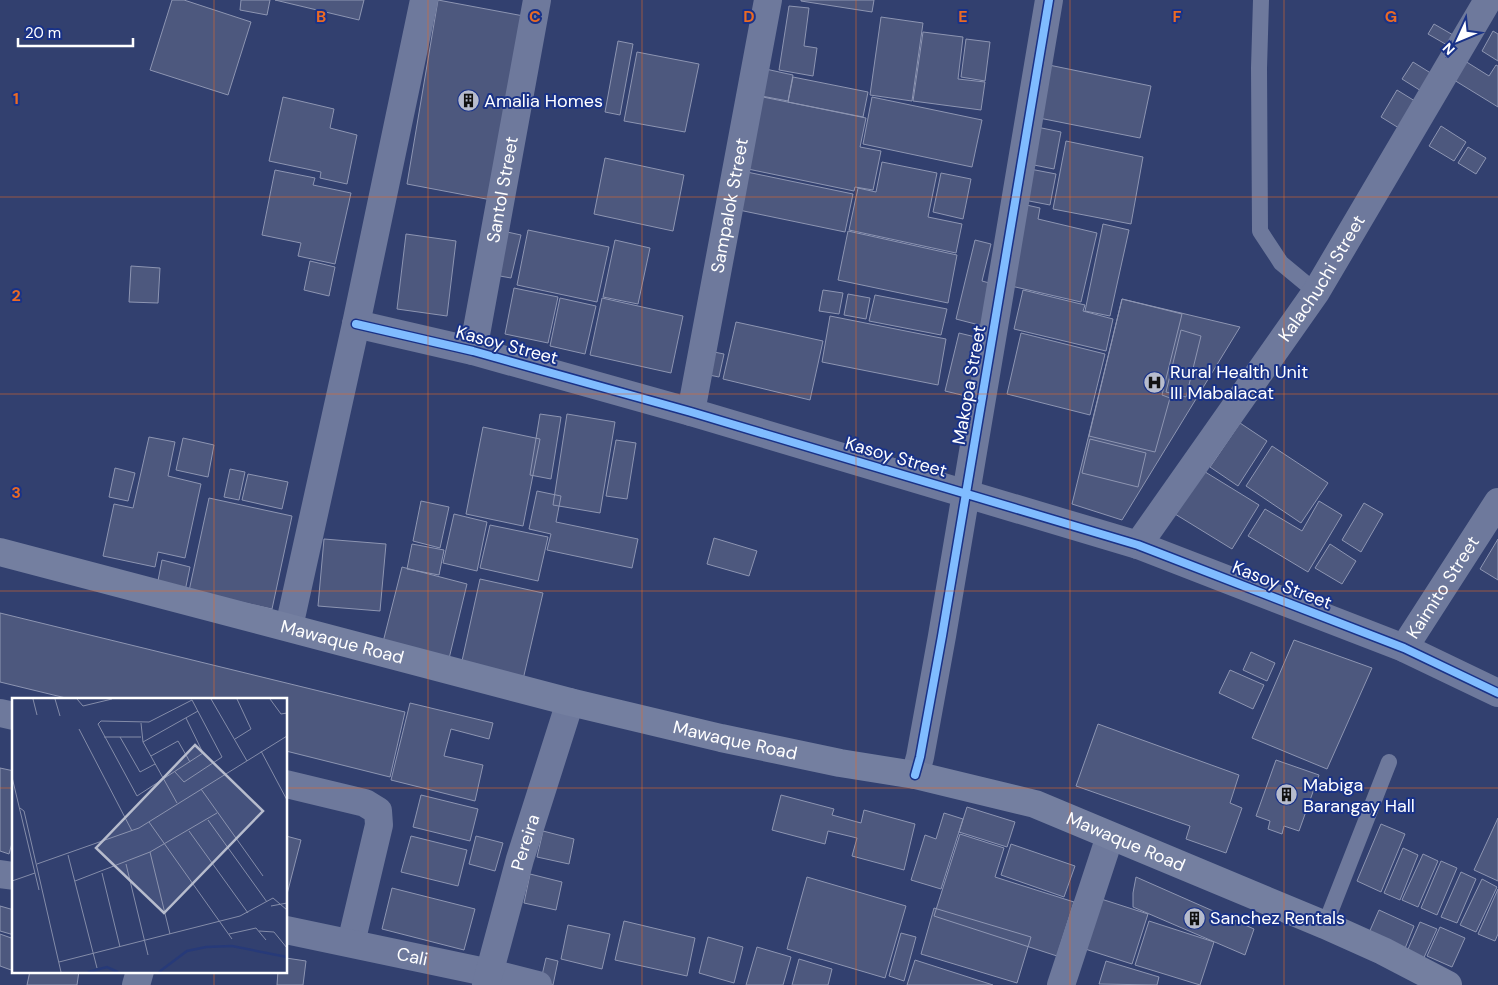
<svg xmlns="http://www.w3.org/2000/svg" width="1498" height="985" viewBox="0 0 1498 985" font-family="'DM Sans',sans-serif">
  <style>
    .building { fill: #4d587e; stroke: #8d95b2 }
    .lines { fill: none; stroke-linecap: round; stroke-linejoin: round }
    .service { stroke: #6e799c; stroke-width: 16 }
    .minor { stroke: #6e799c; stroke-width: 28 }
    .secondary { stroke: #747fa0; stroke-width: 28 }
    .cycleway-casing { stroke: #193288; stroke-width: 11 }
    .cycleway { stroke: #80bcff; stroke-width: 8 }
    .grid { fill: none; stroke: #ea6a24; stroke-width: 1; stroke-opacity: 0.55 }
    .labels { text-anchor: middle; stroke-width: 4; stroke-linejoin: round; paint-order: stroke }
    .poi-label { font-size: 18px; fill: #fff; stroke: #193288; text-anchor: start }
    .street-label { font-size: 18px; fill: #fff; stroke: #193288 }
    .inset-river { fill: none; stroke: #273a79; stroke-width: 2.5 }
    .inset-road { fill: none; stroke: #848ca9; stroke-width: 1 }
    .view { fill: #b7bccd; fill-opacity: 0.15; stroke: #b7bccd; stroke-width: 2.5 }
    .inset-edge { fill: none; stroke: #fff; stroke-width: 2.5 }
    .grid-label { font-size: 16px; text-anchor: middle; font-weight: bold; fill: #ea6a24; stroke: #193288; stroke-width: 4; stroke-linejoin: round; paint-order: stroke }
  </style>
  <rect width="100%" height="100%" fill="#32406f"/>
  <path class="building" d="M172,0H184L251,22L228,95L150,70Z
    M241,0H270L267,15L240,10Z
    M275,0H364L359,20Z
    M438,0L529,17L497,201L407,184Z
    M801,0H874L872,12L801,1Z
    M789,6L809,8L804,46L817,48L813,76L779,70Z
    M881,17L923,23L912,101L870,95Z
    M1434,24L1460,39L1454,49L1428,34Z
    M1493,31L1498,34V61L1482,51Z
    M923,32L963,37L958,79L985,82L981,110L913,101Z
    M966,39L990,42L985,81L961,77Z
    M618,41L633,44L620,115L605,112Z
    M637,52L699,64L685,132L624,121Z
    M1465,61L1489,76L1496,65L1498,66V107L1454,80Z
    M1413,62L1437,77L1426,94L1402,79Z
    M1044,64L1151,86L1140,138L1034,117Z
    M761,68L793,75L788,101L756,95Z
    M793,77L868,92L863,117L788,102Z
    M1397,90L1423,106L1407,133L1381,117Z
    M758,96L866,118L860,147L881,151L873,190L855,187L854,191L743,168Z
    M283,97L334,109L330,128L357,135L347,184L320,178L321,172L269,161Z
    M872,97L982,120L972,167L863,144Z
    M1032,126L1061,132L1054,169L1024,163Z
    M1441,126L1466,142L1454,161L1429,146Z
    M1066,141L1143,157L1131,224L1053,209Z
    M1468,147L1486,158L1476,174L1458,163Z
    M605,158L684,175L673,231L594,214Z
    M882,162L937,173L928,217L962,224L956,253L849,230L858,188L876,192Z
    M1030,169L1056,174L1050,205L1024,200Z
    M275,170L315,178L313,185L351,193L335,264L298,256L301,243L262,235Z
    M742,171L853,194L845,232L734,209Z
    M941,173L971,179L963,219L933,212Z
    M1022,204L1040,208L1038,219L1097,233L1081,302L1011,286Z
    M1103,224L1129,230L1110,316L1085,311Z
    M498,230L521,235L511,278L489,274Z
    M528,230L609,247L597,302L517,285Z
    M848,231L957,255L948,303L838,280Z
    M406,234L456,241L447,316L397,309Z
    M615,240L650,248L638,304L603,297Z
    M975,240L991,244L982,281L993,284L983,326L956,319Z
    M310,261L335,267L329,296L304,290Z
    M131,266L160,268L158,303L129,302Z
    M514,288L558,297L548,343L505,334Z
    M823,290L843,293L839,314L819,311Z
    M1023,290L1085,305L1083,311L1113,319L1106,351L1014,329Z
    M848,294L870,298L866,319L844,315Z
    M875,295L947,309L941,335L869,321Z
    M560,298L596,306L585,354L550,346Z
    M602,298L683,316L671,373L590,355Z
    M1122,299L1182,314L1162,395L1170,398L1155,452L1089,436Z
    M1122,299L1240,327L1122,520L1072,504Z
    M830,316L946,339L938,385L822,362Z
    M736,322L823,341L810,400L723,379Z
    M1181,330L1201,336L1186,397L1166,392Z
    M959,333L988,340L974,398L945,391Z
    M1021,333L1105,354L1090,415L1007,394Z
    M704,350L724,354L719,377L699,373Z
    M540,414L561,417L551,479L530,475Z
    M567,414L615,422L600,513L553,505Z
    M1240,423L1267,441L1238,486L1210,467Z
    M483,427L540,439L523,526L466,514Z
    M149,437L175,442L168,476L201,484L185,558L158,552L155,567L103,556L114,504L133,508Z
    M183,438L214,445L208,477L176,470Z
    M1090,439L1146,453L1138,487L1082,473Z
    M616,440L636,443L627,499L606,496Z
    M1272,446L1328,483L1301,523L1246,486Z
    M115,468L135,473L128,501L109,497Z
    M230,469L245,472L239,500L224,497Z
    M1202,470L1259,505L1232,549L1175,514Z
    M248,474L288,482L282,509L242,500Z
    M537,491L561,496L556,522L638,539L632,568L547,550L551,534L529,529Z
    M209,498L292,516L272,609L189,591Z
    M421,501L449,507L440,548L413,541Z
    M1319,501L1342,515L1308,572L1248,536L1265,509L1302,531Z
    M1364,503L1383,514L1361,552L1342,540Z
    M454,514L487,522L477,571L443,563Z
    M490,525L548,537L538,581L480,568Z
    M714,538L757,551L749,576L707,564Z
    M324,539L386,544L380,611L318,606Z
    M1498,539V580L1480,569Z
    M412,544L444,550L439,575L407,569Z
    M1330,544L1356,561L1342,584L1315,568Z
    M162,560L190,567L184,596L156,591Z
    M402,567L467,584L447,667L381,650Z
    M480,579L543,593L522,684L460,670Z
    M0,613L405,712L390,777L286,751V699H70L0,682Z
    M1294,640L1372,668L1327,769L1252,738Z
    M1251,652L1275,663L1267,681L1243,670Z
    M1230,670L1264,685L1253,709L1219,693Z
    M410,703L493,723L489,739L451,729L444,756L483,765L475,801L391,780Z
    M1098,724L1239,775L1230,803L1242,808L1226,853L1186,839L1190,826L1076,786Z
    M1276,760L1319,775L1299,831L1284,826L1282,834L1268,829L1270,821L1256,816Z
    M0,768L14,771V836L9,854L0,851Z
    M421,795L478,809L470,841L413,827Z
    M781,795L834,809L832,815L861,823L864,810L915,824L904,870L852,856L857,838L828,831L825,844L772,830Z
    M967,807L1015,822L1007,847L959,832Z
    M944,813L963,819L941,889L911,880L925,835L936,839Z
    M1498,818V881L1474,870Z
    M1381,824L1405,834L1381,892L1357,881Z
    M543,831L574,839L569,864L537,857Z
    M960,834L1004,848L995,877L1074,902L1057,956L934,916Z
    M286,836L301,840L286,898Z
    M411,836L467,850L458,886L401,872Z
    M476,836L503,843L495,871L469,864Z
    M1011,844L1075,866L1064,897L1001,875Z
    M1403,848L1418,855L1400,900L1384,893Z
    M1423,854L1438,861L1418,907L1402,900Z
    M1441,861L1457,868L1437,915L1421,908Z
    M1461,872L1476,879L1457,923L1441,917Z
    M530,874L562,882L556,910L524,903Z
    M807,877L906,906L885,978L787,949Z
    M1136,877L1254,929L1245,955L1133,907V893Z
    M1482,879L1497,887L1476,932L1460,925Z
    M392,888L475,909L464,950L382,929Z
    M1498,889V934L1495,941L1478,934Z
    M1098,898L1148,914L1132,964L1082,948Z
    M0,906L14,910V935L0,931Z
    M934,908L1031,937L1017,983L921,954Z
    M1379,910L1414,926L1404,951L1368,935Z
    M624,921L695,938L687,976L615,960Z
    M1149,921L1214,942L1200,985L1135,965Z
    M1420,922L1437,929L1421,964L1405,956Z
    M568,925L610,934L602,969L561,959Z
    M1440,927L1465,938L1452,967L1427,956Z
    M901,933L916,937L904,981L889,976Z
    M0,934L14,939V971L0,966Z
    M708,937L743,947L734,983L699,973Z
    M757,947L791,957L783,985H746Z
    M286,958L306,961L303,985H277L278,971H286Z
    M546,958L558,961L553,985L540,984Z
    M799,959L832,969L828,985H792Z
    M915,960L993,985H907Z
    M1106,961L1159,977L1157,985L1099,984Z
    M30,971H79L77,985H27Z"/>
  <g class="lines">
    <path class="service" d="M1261,0L1259,68L1260,231L1281,263L1316,292
      M1325,925L1389,762"/>
    <g class="minor">
      <path d="M356,324L473,351L691,412L1138,545L1404,648L1498,693"/>
      <path id="s1" d="M473,351L537,0"/>
      <path id="s2" d="M691,412L768,0"/>
      <path id="s3" d="M1138,545L1316,292L1488,0"/>
      <path d="M289,627L356,324L424,0"/>
      <path id="s4" d="M1404,648L1498,502"/>
      <path d="M0,713L14,716"/>
      <path d="M915,775L920,757L942,636L1049,0"/>
      <path d="M286,784L365,803L378,811L379,825L351,943"/>
      <path d="M0,874L14,876"/>
      <path id="s5" d="M286,930L490,973L538,985"/>
      <path d="M136,985L140,971"/>
      <path id="s6" d="M486,985L520,859L570,702"/>
      <path d="M1061,985L1110,836"/>
    </g>
    <path class="secondary" id="s7" d="M0,552L570,702L721,738L840,763L915,775L1035,804L1325,925L1383,951L1448,985"/>
    <defs>
      <path id="cycleway" d="M356,324L473,351L691,412L1138,545L1404,648L1498,693
        M915,775L920,757L942,636L1049,0"/>
    </defs>
    <use href="#cycleway" class="cycleway-casing"/>
    <use href="#cycleway" class="cycleway"/>
  </g>
  <path class="grid" d="M214,0V699M428,0V985M642,0V985M856,0V985M1070,0V985M1284,0V985M0,197H1498M0,394H1498M0,591H1498M0,788H14M286,788H1498M214,971V985"/>
  <defs>
    <symbol id="building-disc" viewBox="-11 -11 22 22"><circle r="9.5" fill="#b7bccd" stroke="#193288"/><path d="M-4-6H4V6H1V3H-1V6H-4ZM-2.5-4.3h1.7v1.8h-1.7ZM.8-4.3h1.7v1.8H.8ZM-2.5-1h1.7V.8h-1.7ZM.8-1h1.7V.8H.8Z" fill="#111"/></symbol>
    <symbol id="hospital-disc" viewBox="-11 -11 22 22"><circle r="9.5" fill="#b7bccd" stroke="#193288"/><path d="M-5-5h3v3.5h4V-5h3V5h-3V1.5h-4V5h-3Z" fill="#111"/></symbol>
  </defs>
  <g fill-rule="evenodd">
    <use href="#building-disc" x="456" y="88" width="25" height="25"/>
    <use href="#hospital-disc" x="1142" y="370" width="25" height="25"/>
    <use href="#building-disc" x="1274" y="782" width="25" height="25"/>
    <use href="#building-disc" x="1182" y="906" width="25" height="25"/>
  </g>
  <g class="labels">
    <g class="poi-label">
      <text x="484" y="107">Amalia Homes</text>
      <text x="1170" y="378">Rural Health Unit<tspan x="1170" dy="21">III Mabalacat</tspan></text>
      <text x="1303" y="791">Mabiga<tspan x="1303" dy="21">Barangay Hall</tspan></text>
      <text x="1210" y="924">Sanchez Rentals</text>
    </g>
    <g class="street-label">
      <text dy="6" stroke="none"><textPath href="#s1" startOffset="164">Santol Street</textPath></text>
      <text dy="6" stroke="none"><textPath href="#s2" startOffset="210">Sampalok Street</textPath></text>
      <text dy="6" stroke="none"><textPath href="#s3" startOffset="324">Kalachuchi Street</textPath></text>
      <text transform="translate(507 345) rotate(15)" y="6">Kasoy Street</text>
      <text transform="translate(969 385) rotate(-80)" y="6">Makopa Street</text>
      <text transform="translate(896 457) rotate(16)" y="6">Kasoy Street</text>
      <text transform="translate(1282 585) rotate(21)" y="6">Kasoy Street</text>
      <text dy="6" stroke="none"><textPath href="#s4" startOffset="72">Kaimito Street</textPath></text>
      <text dy="6" stroke="none"><textPath href="#s7" startOffset="354">Mawaque Road</textPath></text>
      <text dy="6" stroke="none"><textPath href="#s7" startOffset="759">Mawaque Road</textPath></text>
      <text dy="6" stroke="none"><textPath href="#s7" startOffset="1164">Mawaque Road</textPath></text>
      <text dy="6" stroke="none"><textPath href="#s6" startOffset="148">Pereira</textPath></text>
      <text dy="6" stroke="none"><textPath href="#s5" startOffset="129">Cali</textPath></text>
    </g>
  </g>
  <g transform="translate(12 698)">
    <rect width="275" height="275" fill="#32406f"/>
    <path class="inset-river" d="M76,274L95,269L106,274M147,274L175,253L194,249L220,248L275,259"/>
    <path class="inset-road" d="M21,1L25,17M43,1L48,18M65,1L71,8L100,1M199,1L235,63M258,1L269,16L275,15M129,25L131,44L165,105M67,31L120,133M92,39H129M108,39L128,74L143,66M223,41L239,31L225,1M131,44L186,13M249,53L275,102M139,58L166,43L178,64M163,74L172,84L210,59L180,2L137,24L89,23L86,26L125,98L191,55L174,20M0,79L27,192M189,91L251,178M8,110L12,113L49,274M196,122L255,204M137,124L220,241M177,133L236,215M138,154L158,236M56,157L85,270M25,166L127,130L275,38M114,166L136,257M90,175L108,249M0,183L23,175M63,183L138,154L205,115M259,208L275,205M247,233L262,234L275,250M217,236L244,230L254,242M47,264L228,218L261,200L275,212"/>
    <path class="view" d="M183,47L251,113L152,215L84,150Z"/>
    <rect width="275" height="275" class="inset-edge"/>
  </g>
  <g class="grid-label">
    <text x="321" y="22">B</text>
    <text x="535" y="22">C</text>
    <text x="749" y="22">D</text>
    <text x="963" y="22">E</text>
    <text x="1177" y="22">F</text>
    <text x="1391" y="22">G</text>
    <text x="16" y="104">1</text>
    <text x="16" y="301">2</text>
    <text x="16" y="498">3</text>
  </g>
  <g transform="translate(1458 40) rotate(226)" stroke="#193288" stroke-width="4" paint-order="stroke">
  <path d="M0-4L9 19L0 12L-9 19Z" fill="#ffffff"/>
  <text y="-8" font-size="14" font-weight="bold" text-anchor="middle" fill="#ffffff">N</text>
  </g>
  <path d="M18 38v8h115v-8" fill="none" stroke="#ffffff" stroke-width="2.5"/>
  <text x="25" y="38" font-size="15" fill="#ffffff" stroke="#193288" stroke-width="4" paint-order="stroke">20 m</text>
</svg>
